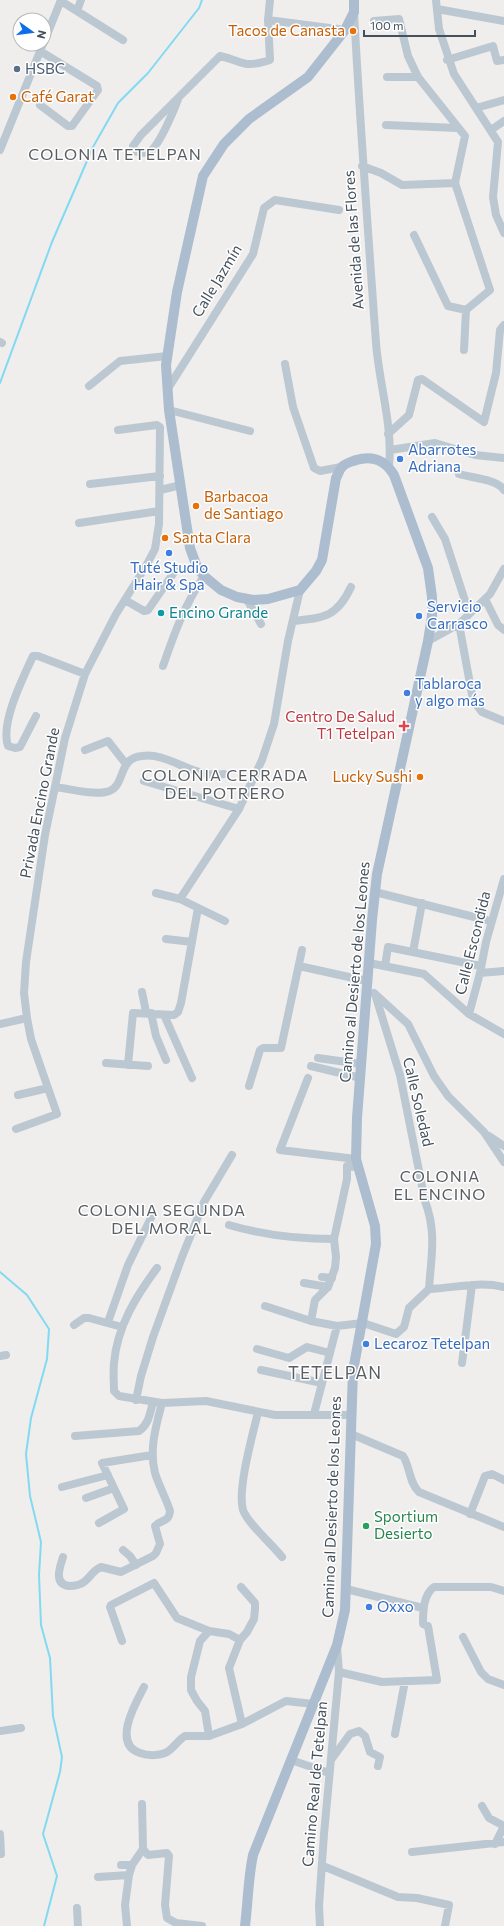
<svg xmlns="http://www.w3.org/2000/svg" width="504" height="1926" viewBox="0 0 504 1926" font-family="Commissioner,sans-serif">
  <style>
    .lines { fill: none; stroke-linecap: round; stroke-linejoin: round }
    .stream { stroke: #82daf1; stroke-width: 2 }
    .minor { stroke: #bcc8d1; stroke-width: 8 }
    .major { stroke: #abbdce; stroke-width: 10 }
    .food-dot { fill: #e8710a; stroke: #fff; stroke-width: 1.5 }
    .service-dot { fill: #5c6f8a; stroke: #fff; stroke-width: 1.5 }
    .shop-dot { fill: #3f7fe0; stroke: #fff; stroke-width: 1.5 }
    .culture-dot { fill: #0f9aa8; stroke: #fff; stroke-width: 1.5 }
    .health-dot { fill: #e0444e; stroke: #fff; stroke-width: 1.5 }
    .leisure-dot { fill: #2e9e5b; stroke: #fff; stroke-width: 1.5 }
    .labels { text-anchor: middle; stroke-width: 3; stroke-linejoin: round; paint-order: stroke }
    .food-label { font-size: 15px; fill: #c56008; stroke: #fff; text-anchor: start }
    .service-label { font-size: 15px; fill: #4e5e75; stroke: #fff; text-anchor: start }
    .street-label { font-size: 15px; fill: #44515c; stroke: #fff }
    .shop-label { font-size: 15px; fill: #366cbe; stroke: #fff; text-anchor: start }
    .culture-label { font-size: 15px; fill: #0d838f; stroke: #fff; text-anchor: start }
    .health-label { font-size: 15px; fill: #be3a42; stroke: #fff; text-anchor: end }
    .leisure-label { font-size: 15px; fill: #27864d; stroke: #fff; text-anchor: start }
    .neighbourhood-label { font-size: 16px; letter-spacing: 1px; fill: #595e63; stroke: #fff }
    .quarter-label { font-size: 17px; letter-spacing: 1px; fill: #595e63; stroke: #fff }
  </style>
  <rect width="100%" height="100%" fill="#f0eded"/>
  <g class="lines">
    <path class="stream" d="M0,383L52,242L93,147L118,103L148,73L199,8L202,0
      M0,1272L27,1295L49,1329L47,1359L31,1418L26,1454L30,1496L41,1542L39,1575L41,1625L50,1658L53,1716L62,1757L60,1772L43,1834L57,1876L44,1926"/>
    <path class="minor" d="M436,0L439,29L454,74L498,142L493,197L496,215L504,233
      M61,1L123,40
      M437,9L504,21
      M77,11L81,0
      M354,12C360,123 368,233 376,343C379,383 393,426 389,466
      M268,20L345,30
      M374,21L399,19L408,56L418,77L465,136L455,183L490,290L466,310L448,306L414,235
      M44,42L61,0
      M447,60L493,46L497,61L504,60
      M387,77H418
      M179,97C175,108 159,147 149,152C146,154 141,152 137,152L133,146L141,135L220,56C244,61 242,69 270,60L268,20L270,0
      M40,105L68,126H72L98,90L97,86L40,51
      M476,108L504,100
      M386,125L457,128
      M491,130L504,121
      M0,150L43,44
      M362,166L381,173L402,185L455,183
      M0,342L2,343
      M464,350L466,310
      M285,364L293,407L314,468L320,471L341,467
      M89,386L120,361L167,356
      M167,390L253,254L264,208L275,200L339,210
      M169,410L250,431
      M388,434L409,415L418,380L422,379L484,422L496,373L500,330L504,325
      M390,450L435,443L475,455L504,458
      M459,474C472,478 497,479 504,490
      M90,484L160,476
      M160,490L181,485
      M432,517L445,539L469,613
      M79,523L159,511
      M246,598L261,624
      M485,599L498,625L504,630
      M125,600L144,611L148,610L177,568
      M293,621C324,618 337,617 351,587
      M459,624L473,700L482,712L504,721
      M428,641L459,624L490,594L504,569
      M163,666C174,634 185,604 204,576
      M36,716L20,747L15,748L8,746C0,723 23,678 33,656H38L85,674
      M85,750L108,741L126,764
      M144,781L239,809
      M55,787C71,789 91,795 106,792C127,788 116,758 142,756C169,752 193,779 224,774
      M375,892L486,920
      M156,893L180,899L225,921
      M180,899L239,809L262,760L274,724L288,641L300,590
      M166,939L192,942
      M413,952L422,903
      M369,963L424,974L469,1014L504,1034
      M299,966L367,981
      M385,966L388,947L481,966
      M480,973L504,971
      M142,992L146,1012
      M374,993L408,1024L434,1076L448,1096L484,1132L504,1162
      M375,994L400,1075L425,1201C437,1233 431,1257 429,1289
      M151,1013L156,1036L166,1060
      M469,1014L480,973L486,942L504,879
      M164,1015L192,1078
      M0,1024L27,1018
      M318,1058L361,1064
      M106,1063L148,1066
      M128,1065L133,1013L174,1015L178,1012L181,1003L198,908
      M311,1066L361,1078
      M308,1078L280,1150L356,1159
      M249,1086L260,1050L263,1048H281L302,950
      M18,1095L48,1088
      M16,1129L57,1114L31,1039L27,1018L24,993L26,962L45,835L55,787L65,738L85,674L116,614L146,566L155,549L159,524L160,427L157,425L118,430
      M489,1136L504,1146
      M229,1225C263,1235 298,1239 334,1239
      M157,1268C136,1296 117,1327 114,1363C113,1372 114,1382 114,1391L119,1396L162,1403L206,1401L275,1415H352
      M322,1277L332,1278
      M304,1283L328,1287
      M429,1289C454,1288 479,1281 504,1287
      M265,1306L311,1321L337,1326L363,1323L396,1334L404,1327L409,1308L429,1289
      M311,1321L315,1300L328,1287L335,1268L336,1257L334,1239L347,1179V1166L358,1167
      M108,1322L128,1265L151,1218
      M74,1325L84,1318H89L122,1327
      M257,1349L289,1358L307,1347L330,1353
      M0,1356L6,1355
      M462,1363L472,1285
      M261,1370L322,1383
      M136,1400L141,1376L153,1337L182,1257L204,1202L232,1155
      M258,1412C253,1434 237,1489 243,1510C248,1524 272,1544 282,1557
      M314,1414L337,1326
      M351,1434L403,1456C410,1466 409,1483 419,1492L504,1527
      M75,1436L139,1431C149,1424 150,1413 153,1402
      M62,1487L108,1475
      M86,1498L114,1488
      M470,1514L485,1476L492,1474L504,1480
      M99,1523L124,1509L102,1463L152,1455
      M123,1550L130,1556L136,1565
      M63,1557C60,1567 53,1584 69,1586C74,1586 80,1585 84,1582C90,1578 93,1570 101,1567L121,1572L153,1556L156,1553L160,1544L155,1526C161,1519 169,1523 170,1511C166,1498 159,1486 155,1473C149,1449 156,1426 162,1403
      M241,1587L255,1603V1609L254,1619L247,1632L240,1640L229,1668L242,1724
      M346,1589L423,1608
      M463,1637L481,1672L488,1679L504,1685
      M122,1641L110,1607L111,1605L154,1583L177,1618L209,1631
      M339,1672L382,1682L437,1680L428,1626L423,1624C423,1612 423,1595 434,1587H491L504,1591
      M144,1687C135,1704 112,1744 140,1753C148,1756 160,1756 167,1752C174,1748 178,1740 185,1736H209L242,1724L286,1701L314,1704
      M0,1731L21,1728
      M395,1734L405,1681
      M209,1736L205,1711L197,1701L191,1690V1677L200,1641L209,1631L229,1634L240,1640
      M291,1760L329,1773
      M331,1760L350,1734L359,1731L365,1736L370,1752L380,1757L378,1766
      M482,1806L489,1818L504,1826
      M0,1834L1,1854
      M495,1844L504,1826
      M143,1849L148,1855L167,1853L169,1856L165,1905L167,1918L176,1923L202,1926
      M412,1852L504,1842
      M121,1865H132
      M323,1866L398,1897L417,1898L449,1905L445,1926
      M98,1877L129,1875
      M77,1908L78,1926
      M127,1926L125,1905L129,1875L132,1865L143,1849L142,1804
      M320,1926L319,1906L324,1834L339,1672L337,1646"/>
    <path class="major" d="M245,1926C248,1902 248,1879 253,1855L337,1645L345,1610L353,1371L376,1244L375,1226L356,1159L357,1118L372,920L377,874L428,641L432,616V597L428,568L394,475C385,460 373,455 356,460C351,462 345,463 342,467C339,470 338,475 336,478L322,560L316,571L300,590L268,599L253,600L237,597L221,590L204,576L197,567L190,548L169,410L166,365L177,292L203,176L224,144L249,119L308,77L345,30L354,12V0"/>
  </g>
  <g class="food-dot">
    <circle cx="353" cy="31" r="4"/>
    <circle cx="13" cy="97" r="4"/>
    <circle cx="196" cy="506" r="4"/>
    <circle cx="165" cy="538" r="4"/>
    <circle cx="420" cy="777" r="4"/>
  </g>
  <circle class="service-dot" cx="17" cy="69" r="4"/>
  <g class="shop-dot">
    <circle cx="400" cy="459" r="4"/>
    <circle cx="169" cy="553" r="4"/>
    <circle cx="419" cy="616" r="4"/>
    <circle cx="407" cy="693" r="4"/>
    <circle cx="366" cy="1344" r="4"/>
    <circle cx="369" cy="1607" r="4"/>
  </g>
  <circle class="culture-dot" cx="161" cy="613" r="4"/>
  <path class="health-dot" d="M402 720h4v4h4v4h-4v4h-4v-4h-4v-4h4z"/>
  <circle class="leisure-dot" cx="366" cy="1526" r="4"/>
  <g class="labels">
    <g class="food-label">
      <text x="345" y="36" text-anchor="end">Tacos de Canasta</text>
      <text x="21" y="102">Café Garat</text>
      <text x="204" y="502">Barbacoa<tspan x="204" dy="17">de Santiago</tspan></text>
      <text x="173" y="543">Santa Clara</text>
      <text x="412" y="782" text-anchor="end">Lucky Sushi</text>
    </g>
    <g class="service-label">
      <text x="25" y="74">HSBC</text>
    </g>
    <g class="street-label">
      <text transform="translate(354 240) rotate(-94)" y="5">Avenida de las Flores</text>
      <text transform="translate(217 281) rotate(-59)" y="5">Calle Jazmín</text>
      <text transform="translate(40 803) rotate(-79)" y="5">Privada Encino Grande</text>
      <text transform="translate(473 943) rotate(-76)" y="5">Calle Escondida</text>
      <text transform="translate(355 972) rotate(-85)" y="5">Camino al Desierto de los Leones</text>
      <text transform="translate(418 1102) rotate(77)" y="5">Calle Soledad</text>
      <text transform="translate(332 1507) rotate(-88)" y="5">Camino al Desierto de los Leones</text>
      <text transform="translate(315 1784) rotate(-85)" y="5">Camino Real de Tetelpan</text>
    </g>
    <g class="shop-label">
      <text x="408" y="455">Abarrotes<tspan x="408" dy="17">Adriana</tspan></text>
      <text x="169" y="573" text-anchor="middle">Tuté Studio<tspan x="169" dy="17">Hair &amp; Spa</tspan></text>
      <text x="427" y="612">Servicio<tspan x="427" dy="17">Carrasco</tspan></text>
      <text x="415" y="689">Tablaroca<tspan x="415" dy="17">y algo más</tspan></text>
      <text x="374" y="1349">Lecaroz Tetelpan</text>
      <text x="377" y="1612">Oxxo</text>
    </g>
    <g class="culture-label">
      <text x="169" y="618">Encino Grande</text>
    </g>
    <g class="health-label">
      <text x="395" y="722">Centro De Salud<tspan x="395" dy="17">T1 Tetelpan</tspan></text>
    </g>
    <g class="leisure-label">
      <text x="374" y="1522">Sportium<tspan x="374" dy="17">Desierto</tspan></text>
    </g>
    <g class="neighbourhood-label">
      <text x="115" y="160">COLONIA TETELPAN</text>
      <text x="225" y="781">COLONIA CERRADA<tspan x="225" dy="18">DEL POTRERO</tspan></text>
      <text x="440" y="1182">COLONIA<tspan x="440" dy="18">EL ENCINO</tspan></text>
      <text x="162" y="1216">COLONIA SEGUNDA<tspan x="162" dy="18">DEL MORAL</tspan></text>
    </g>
    <g class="quarter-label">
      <text x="335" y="1379">TETELPAN</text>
    </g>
  </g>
  <g transform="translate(32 32) rotate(104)"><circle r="19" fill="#ffffff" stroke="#b4b9be"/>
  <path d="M0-3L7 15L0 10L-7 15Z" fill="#0e6de9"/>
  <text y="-6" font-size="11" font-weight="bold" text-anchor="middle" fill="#44515c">N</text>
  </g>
  <path d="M364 30v6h111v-6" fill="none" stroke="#44515c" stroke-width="2"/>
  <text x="370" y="30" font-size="12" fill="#44515c" stroke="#ffffff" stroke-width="3" paint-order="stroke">100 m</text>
</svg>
